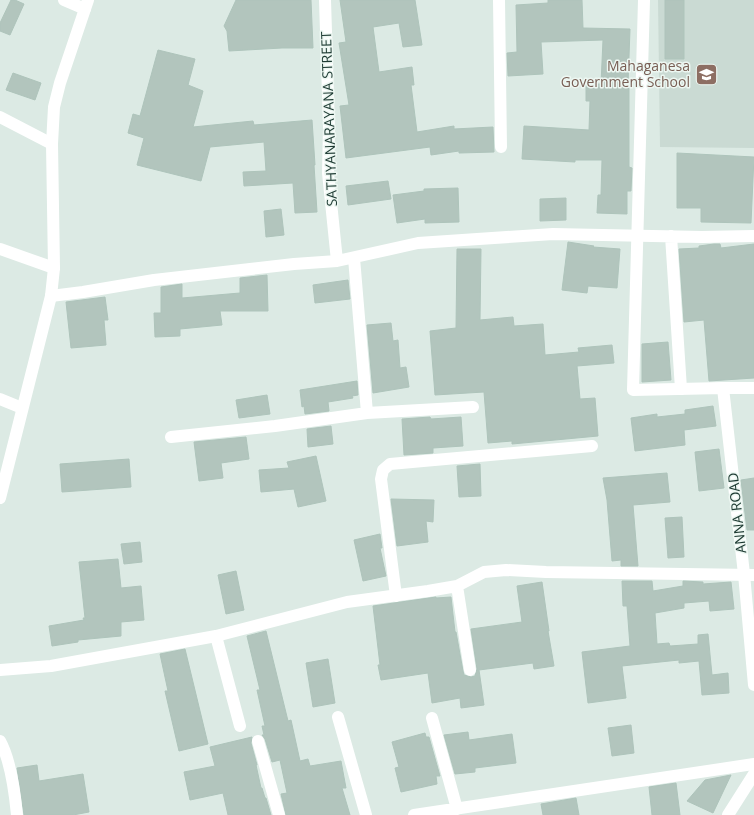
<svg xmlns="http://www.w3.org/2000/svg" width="754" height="815" viewBox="0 0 754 815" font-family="'Open Sans',sans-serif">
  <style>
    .built { fill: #cadad3 }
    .building { fill: #b2c5bd; stroke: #aec4bb }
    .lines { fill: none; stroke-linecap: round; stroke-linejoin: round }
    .minor { stroke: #fff; stroke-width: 12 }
    .tertiary { stroke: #fff; stroke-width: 12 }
    .secondary { stroke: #fff; stroke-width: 12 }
    .labels { text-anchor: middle; stroke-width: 3; stroke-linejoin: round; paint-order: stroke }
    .education-label { font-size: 14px; fill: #785e54; stroke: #edf7f2; text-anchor: end }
    .street-label { font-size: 14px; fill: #1d3a32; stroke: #edf7f2 }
  </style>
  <rect width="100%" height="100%" fill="#dceae4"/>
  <path class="built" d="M658,0H754V148L660,147Z"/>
  <path class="building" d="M11,0H15L24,4L10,35L0,31V23Z
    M236,0H311L313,48H282L229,51L227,31L224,26Z
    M340,0H415L422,45L403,47L399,23L373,27L379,72L412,67L414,85H411L417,132L454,126V129L493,127L494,152L459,153V151L431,155L430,147L346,158L340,106L349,105L339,43L346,42Z
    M548,0H582L583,28L630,29L628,84H629V167L632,168L631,191H627V214L597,213L598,195H601L602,160H575V162L522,159L524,126L589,130L590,101H586V84H601L603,40L541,42L543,74L508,76L507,53L517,52L516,5L548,3Z
    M665,0H684V59H665Z
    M158,50L195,59L188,85L203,91L193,127L253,121L254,125L312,120L315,165H314L317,212L295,213L293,183L244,186L243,172L266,171L264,142L210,147L201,181L137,165L144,138L128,133L133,114L140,116Z
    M13,73L41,83L35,100L6,90Z
    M677,153L754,157L751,223L701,222V208H677Z
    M388,181L391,199L348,205L346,186Z
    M458,188L459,222L425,223V219L397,223L393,195L424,191V189Z
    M566,198V220L540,221V199Z
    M281,209L284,235L266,237L264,211Z
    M568,242L594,246L593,247L620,249L617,288L588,286L587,293L562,290Z
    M714,244H720L721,248L754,244V378L709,381L704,320L684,322L679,249L699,248V246Z
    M457,249H481L480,320L513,317L514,326L543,324L545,355L579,352L578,348L612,345L614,363L577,366L580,399L595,398L598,436L512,444V441L488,443L484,392L435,395L430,331L456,328Z
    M267,275L268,311H220L222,325L180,329V336L155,337L154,313H161V287L182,284V298L240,293V278Z
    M348,280L350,299L315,303L313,285Z
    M105,297L108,320H104L106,345L71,348L66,302Z
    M391,323L393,341L398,340L400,368L406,367L409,387L373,393L367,325Z
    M668,342L671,380L642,382V344Z
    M357,381L358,395L352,396L353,398L328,402L329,411L305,414L304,406L302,407L300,390Z
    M267,395L270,414L239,418L236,400Z
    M713,406L716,426L684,430L685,445L635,451L631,418L657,414V417L685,414V410Z
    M430,417L431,419L461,417L463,446L433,448V453L404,455L402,419Z
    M331,426L333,444L308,447L307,429Z
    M246,437L249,459L221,463L223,478L199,481L194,442Z
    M719,449L724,488L699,491L695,452Z
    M316,456L326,501L298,507L294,489L261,492L259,470L289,468L287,462Z
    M129,459L131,487L62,492L60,464Z
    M480,464L481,496L459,497L457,466Z
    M667,473L670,502L633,505L638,566H621V560L612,561L607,500L603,478Z
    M754,478V530H747L741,480Z
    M391,499L434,500L433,522L426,521L428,542L397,546Z
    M682,517L684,557L668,558L665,518Z
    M380,534L382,548H380L386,576L363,581L354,540Z
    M140,542L142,562L124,564L121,544Z
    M118,559L121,588L141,586L144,620L121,622V636L78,640V642L52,646L49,626L84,620L83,618H85L79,562Z
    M236,571L244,610L226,614L218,575Z
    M622,581H652L653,591L683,586V581L703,582V584L731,582L734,609L710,611L709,601L684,603V608L655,613L657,644L669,643L670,646L698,644V635L708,634L712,675L728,673L729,693L702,695L699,661L679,663V660L622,666L626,698L588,703L582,652L630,646L627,606H623Z
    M542,582L549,631H548L554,666L534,669L533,663L479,670L484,705L461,708L460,698L432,703L428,673L381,680L378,665H380L373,606L436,597V598L451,597L455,632H456L463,671L464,675L471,677L475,676L477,669L471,629L522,622L517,586Z
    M266,631L288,721L291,720L300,761L308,759L310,766L341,761L346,788H342L350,815H286L281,794L287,793L280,760L272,762L265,739L262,735H264L262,726H265L257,690H260L247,636Z
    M185,649L208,744L179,751L165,691H168L160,654Z
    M328,659L335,703L313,707L306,663Z
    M631,725L634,753L612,756L608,728Z
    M468,732L469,740L512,734L516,763L475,768V772L455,774L444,735Z
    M425,733L426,737H429L440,776H436L437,784L401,792L395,768L399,767L392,742Z
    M252,737L251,743L257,765H256L261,788H262L265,798H266L271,815H228L223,793L190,800L184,772L215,766L210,747Z
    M37,765L39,781L83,774L89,812L73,815H24L17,768Z
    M731,775L713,813L687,801L705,780Z
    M676,783L680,815H652L649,787Z
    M576,798L579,815H543L541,804Z"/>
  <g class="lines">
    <path class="minor" d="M64,0L85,9
      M325,0L329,127L328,173L337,261
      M499,0L501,147
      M0,117L52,144
      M671,236L681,389
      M0,249L54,268
      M51,296L83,292L154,280L294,264L337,261L418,243L553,234L702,237L754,236
      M723,388H754
      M367,413L473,407
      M171,437L275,426L367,413L354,258
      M457,586L470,670
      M396,596L381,479L383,470L390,464L592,446
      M216,636L240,726
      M0,670L51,666L216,636L347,602L428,591L457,586L484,572L506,570L546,572L754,575
      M338,717L366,815
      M432,718L457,809
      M0,741C10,759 15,794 17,815
      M258,741L279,815
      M414,815L754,764"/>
    <path class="tertiary" d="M644,0L633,390L723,388L744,574L754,685
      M0,399L22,408
      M728,815L754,774"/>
    <path class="secondary" d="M0,498L51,296L54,268L52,144L54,107L60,83L88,0"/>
  </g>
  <defs>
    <symbol id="school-square" viewBox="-11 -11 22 22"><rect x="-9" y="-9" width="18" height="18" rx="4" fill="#8d6e63" stroke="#edf7f2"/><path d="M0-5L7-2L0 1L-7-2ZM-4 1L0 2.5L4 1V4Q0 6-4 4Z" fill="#fff"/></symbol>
  </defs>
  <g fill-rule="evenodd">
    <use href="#school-square" x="694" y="62" width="25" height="25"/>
  </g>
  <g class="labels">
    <g class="education-label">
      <text x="690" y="71">Mahaganesa<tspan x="690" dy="16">Government School</tspan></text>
    </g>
    <g class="street-label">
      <text transform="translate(329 119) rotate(-92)" y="5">SATHYANARAYANA STREET</text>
      <text transform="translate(737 513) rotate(-96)" y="5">ANNA ROAD</text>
    </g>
  </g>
</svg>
